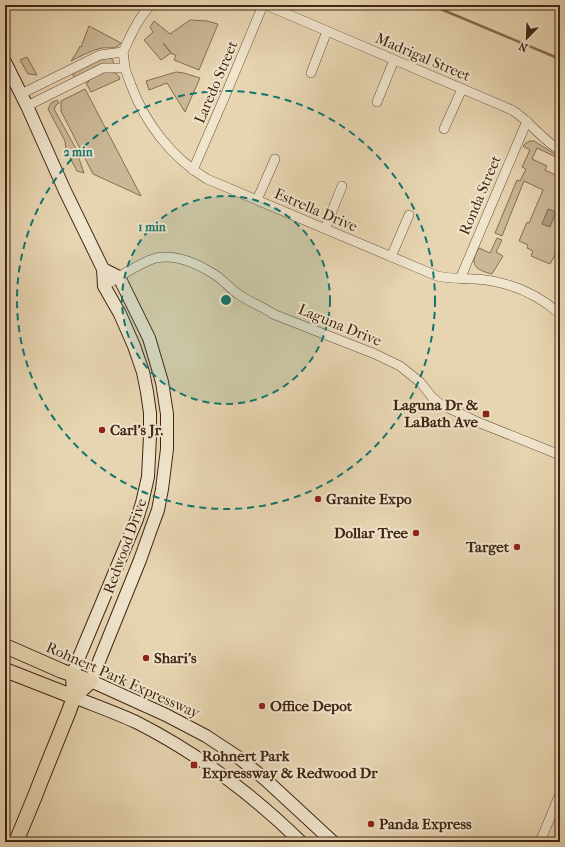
<svg xmlns="http://www.w3.org/2000/svg" width="565" height="847" viewBox="0 0 565 847" font-family="'IM FELL French Canon',serif">
  <style>
    .green { fill: #cbb796; stroke: #866e54 }
    .water { fill: #af997b; stroke: #836b51 }
    .lines { fill: none; stroke-linecap: round; stroke-linejoin: round }
    .stream { stroke: #836b51; stroke-width: 2.5 }
    .minor-casing { stroke: #6a513a; stroke-width: 10 }
    .secondary-casing { stroke: #412513; stroke-width: 14 }
    .primary-casing { stroke: #412513; stroke-width: 16 }
    .minor { stroke: #efe4cc; stroke-width: 9 }
    .secondary { stroke: #efe4cc; stroke-width: 12 }
    .primary { stroke: #e7d5b1; stroke-width: 14 }
    .ring { fill: none; stroke: #0f766e; stroke-width: 2; stroke-dasharray: 7 5 }
    .poi-dot { fill: #8f2418; stroke: #efe4cc; stroke-width: 1.5 }
    .labels { text-anchor: middle; stroke-width: 4; stroke-linejoin: round; paint-order: stroke }
    .street-label { font-size: 15px; fill: #412513; stroke: #efe4cc }
    .poi-label { font-size: 15px; font-weight: bold; fill: #412513; stroke: #efe4cc; text-anchor: start }
    .centre { fill: #0f766e; stroke: #efe4cc; stroke-width: 2 }
    .ring-label { font-size: 12px; text-anchor: middle; font-weight: bold; fill: #0f766e; stroke: #efe4cc; stroke-width: 4; stroke-linejoin: round; paint-order: stroke }
  </style>
  <rect width="100%" height="100%" fill="#e7d5b1"/>
  <filter id="stains"><feTurbulence type="fractalNoise" baseFrequency=".005" numOctaves="4"/><feColorMatrix values="0 0 0 0 .2 0 0 0 0 .09 0 0 0 0 .02 0 0 0 .5 -.17"/></filter>
  <radialGradient id="worn" r=".72"><stop offset=".6" stop-color="#630" stop-opacity="0"/><stop offset="1" stop-color="#630" stop-opacity=".3"/></radialGradient>
  <path class="green" d="M190,20L207,21L218,24L199,70L174,60L176,55L172,54L163,43L171,53L161,60L144,40L153,32L150,27L154,21L170,34Z
    M89,26L121,43C116,50 109,47 102,48C92,50 81,56 71,61L77,52L80,46L81,47Z
    M27,57L37,75L28,74L20,60Z
    M110,58C113,59 114,61 113,64L75,79L72,73L102,59Z
    M108,72C115,73 118,73 120,79L91,92L86,83L89,82L88,80L102,73Z
    M176,72L184,73L200,78L185,112L167,83L149,90L146,81Z
    M85,89L141,196L93,174L61,111V101Z
    M57,100L59,103L56,105L54,109L75,147L84,173L77,171L66,150L65,141L48,109L51,103Z
    M530,141H534L558,156V158L537,148L532,159L547,166L545,170L560,177V255L556,253L550,264L531,256L533,251L527,248L528,245L519,241L527,222L529,223L543,190L524,181L502,236L495,233L517,180L520,181L526,169L522,167L530,150L523,146L526,143Z
    M497,238L502,240L496,252L503,256L492,274C476,270 468,265 479,248L490,253Z"/>
  <path class="water" d="M548,209L556,212L550,227L542,224Z"/>
  <g class="lines">
    <path class="stream" d="M431,5L560,59"/>
    <defs>
      <path id="minor" d="M266,5L512,110C530,121 542,140 560,150
        M123,52C124,57 124,62 125,67C126,73 129,79 131,85C145,123 172,158 207,179L437,276C450,279 462,278 475,279C507,281 536,293 560,314
        M123,52C131,35 138,18 151,5
        M311,73L327,31
        M21,94L100,55L123,52
        M377,102L394,60
        M27,106L103,68H125
        M444,129L462,89
        M193,170L228,89L263,5
        M257,200L275,159
        M325,229L342,186
        M391,257L409,215
        M460,279L527,121
        M104,286C119,277 141,262 156,258C175,254 196,263 212,273C222,278 229,288 238,294C249,302 262,306 273,314L375,354L400,366L420,382L432,397L440,404L480,423L560,455
        M540,842L560,794"/>
      <path id="secondary" d="M5,62L27,106L65,191L103,269L104,286L120,314L134,346L143,372L147,392L150,413V436L148,477L142,503L137,519L77,662L73,675
        M103,269L119,277L149,338L162,382L167,414V449L162,489L158,510L151,529L140,560L91,681L166,715L206,736L238,757L266,780L333,842
        M74,697C94,705 116,713 136,722C197,753 252,794 301,842"/>
      <path id="primary" d="M5,646L62,671L91,681L74,697
        M5,670L74,697
        M16,842L35,796L40,783L69,711L74,697L73,675"/>
    </defs>
    <use href="#minor" class="minor-casing"/>
    <use href="#secondary" class="secondary-casing"/>
    <use href="#primary" class="primary-casing"/>
    <use href="#minor" class="minor"/>
    <use href="#secondary" class="secondary"/>
    <use href="#primary" class="primary"/>
  </g>
  <circle cx="226" cy="300" r="104" fill="#0f766e" fill-opacity=".12"/>
  <g class="ring">
    <circle cx="226" cy="300" r="104"/>
    <circle cx="226" cy="300" r="209"/>
  </g>
  <g class="poi-dot">
    <rect x="482" y="410" width="8" height="8" rx="2"/>
    <circle cx="102" cy="430" r="4"/>
    <circle cx="318" cy="499" r="4"/>
    <circle cx="416" cy="533" r="4"/>
    <circle cx="517" cy="547" r="4"/>
    <circle cx="146" cy="658" r="4"/>
    <circle cx="262" cy="706" r="4"/>
    <rect x="190" y="761" width="8" height="8" rx="2"/>
    <circle cx="371" cy="824" r="4"/>
  </g>
  <g class="labels">
    <g class="street-label">
      <text transform="translate(423 57) rotate(23)" y="5">Madrigal Street</text>
      <text transform="translate(216 82) rotate(-67)" y="5">Laredo Street</text>
      <text transform="translate(480 195) rotate(-67)" y="5">Ronda Street</text>
      <text transform="translate(316 210) rotate(23)" y="5">Estrella Drive</text>
      <text transform="translate(340 325) rotate(22)" y="5">Laguna Drive</text>
      <text transform="translate(125 546) rotate(-70)" y="5">Redwood Drive</text>
      <text transform="translate(123 680) rotate(24)" y="5">Rohnert Park Expressway</text>
    </g>
    <g class="poi-label">
      <text x="478" y="410" text-anchor="end">Laguna Dr &amp;<tspan x="478" dy="17">LaBath Ave</tspan></text>
      <text x="110" y="435">Carl's Jr.</text>
      <text x="326" y="504">Granite Expo</text>
      <text x="408" y="538" text-anchor="end">Dollar Tree</text>
      <text x="509" y="552" text-anchor="end">Target</text>
      <text x="154" y="663">Shari's</text>
      <text x="270" y="711">Office Depot</text>
      <text x="202" y="761">Rohnert Park<tspan x="202" dy="17">Expressway &amp; Redwood Dr</tspan></text>
      <text x="379" y="829">Panda Express</text>
    </g>
  </g>
  <circle cx="226" cy="300" r="6" class="centre"/>
  <g class="ring-label">
    <text x="78" y="156">2 min</text>
    <text x="152" y="231">1 min</text>
  </g>
  <rect width="565" height="847" fill="none" stroke="#e7d5b1" stroke-width="20"/>
  <rect x="6" y="6" width="553" height="835" fill="none" stroke="#412513" stroke-width="2"/>
  <rect x="10" y="10" width="545" height="827" fill="none" stroke="#412513"/>
  <g transform="translate(527 38) rotate(203)" stroke="#efe4cc" stroke-width="3" paint-order="stroke">
  <path d="M0-3L7 15L0 10L-7 15Z" fill="#412513"/>
  <text y="-6" font-size="11" font-weight="bold" text-anchor="middle" fill="#412513">N</text>
  </g>
  <rect width="100%" height="100%" filter="url(#stains)"/>
  <rect width="100%" height="100%" fill="url(#worn)"/>
</svg>
